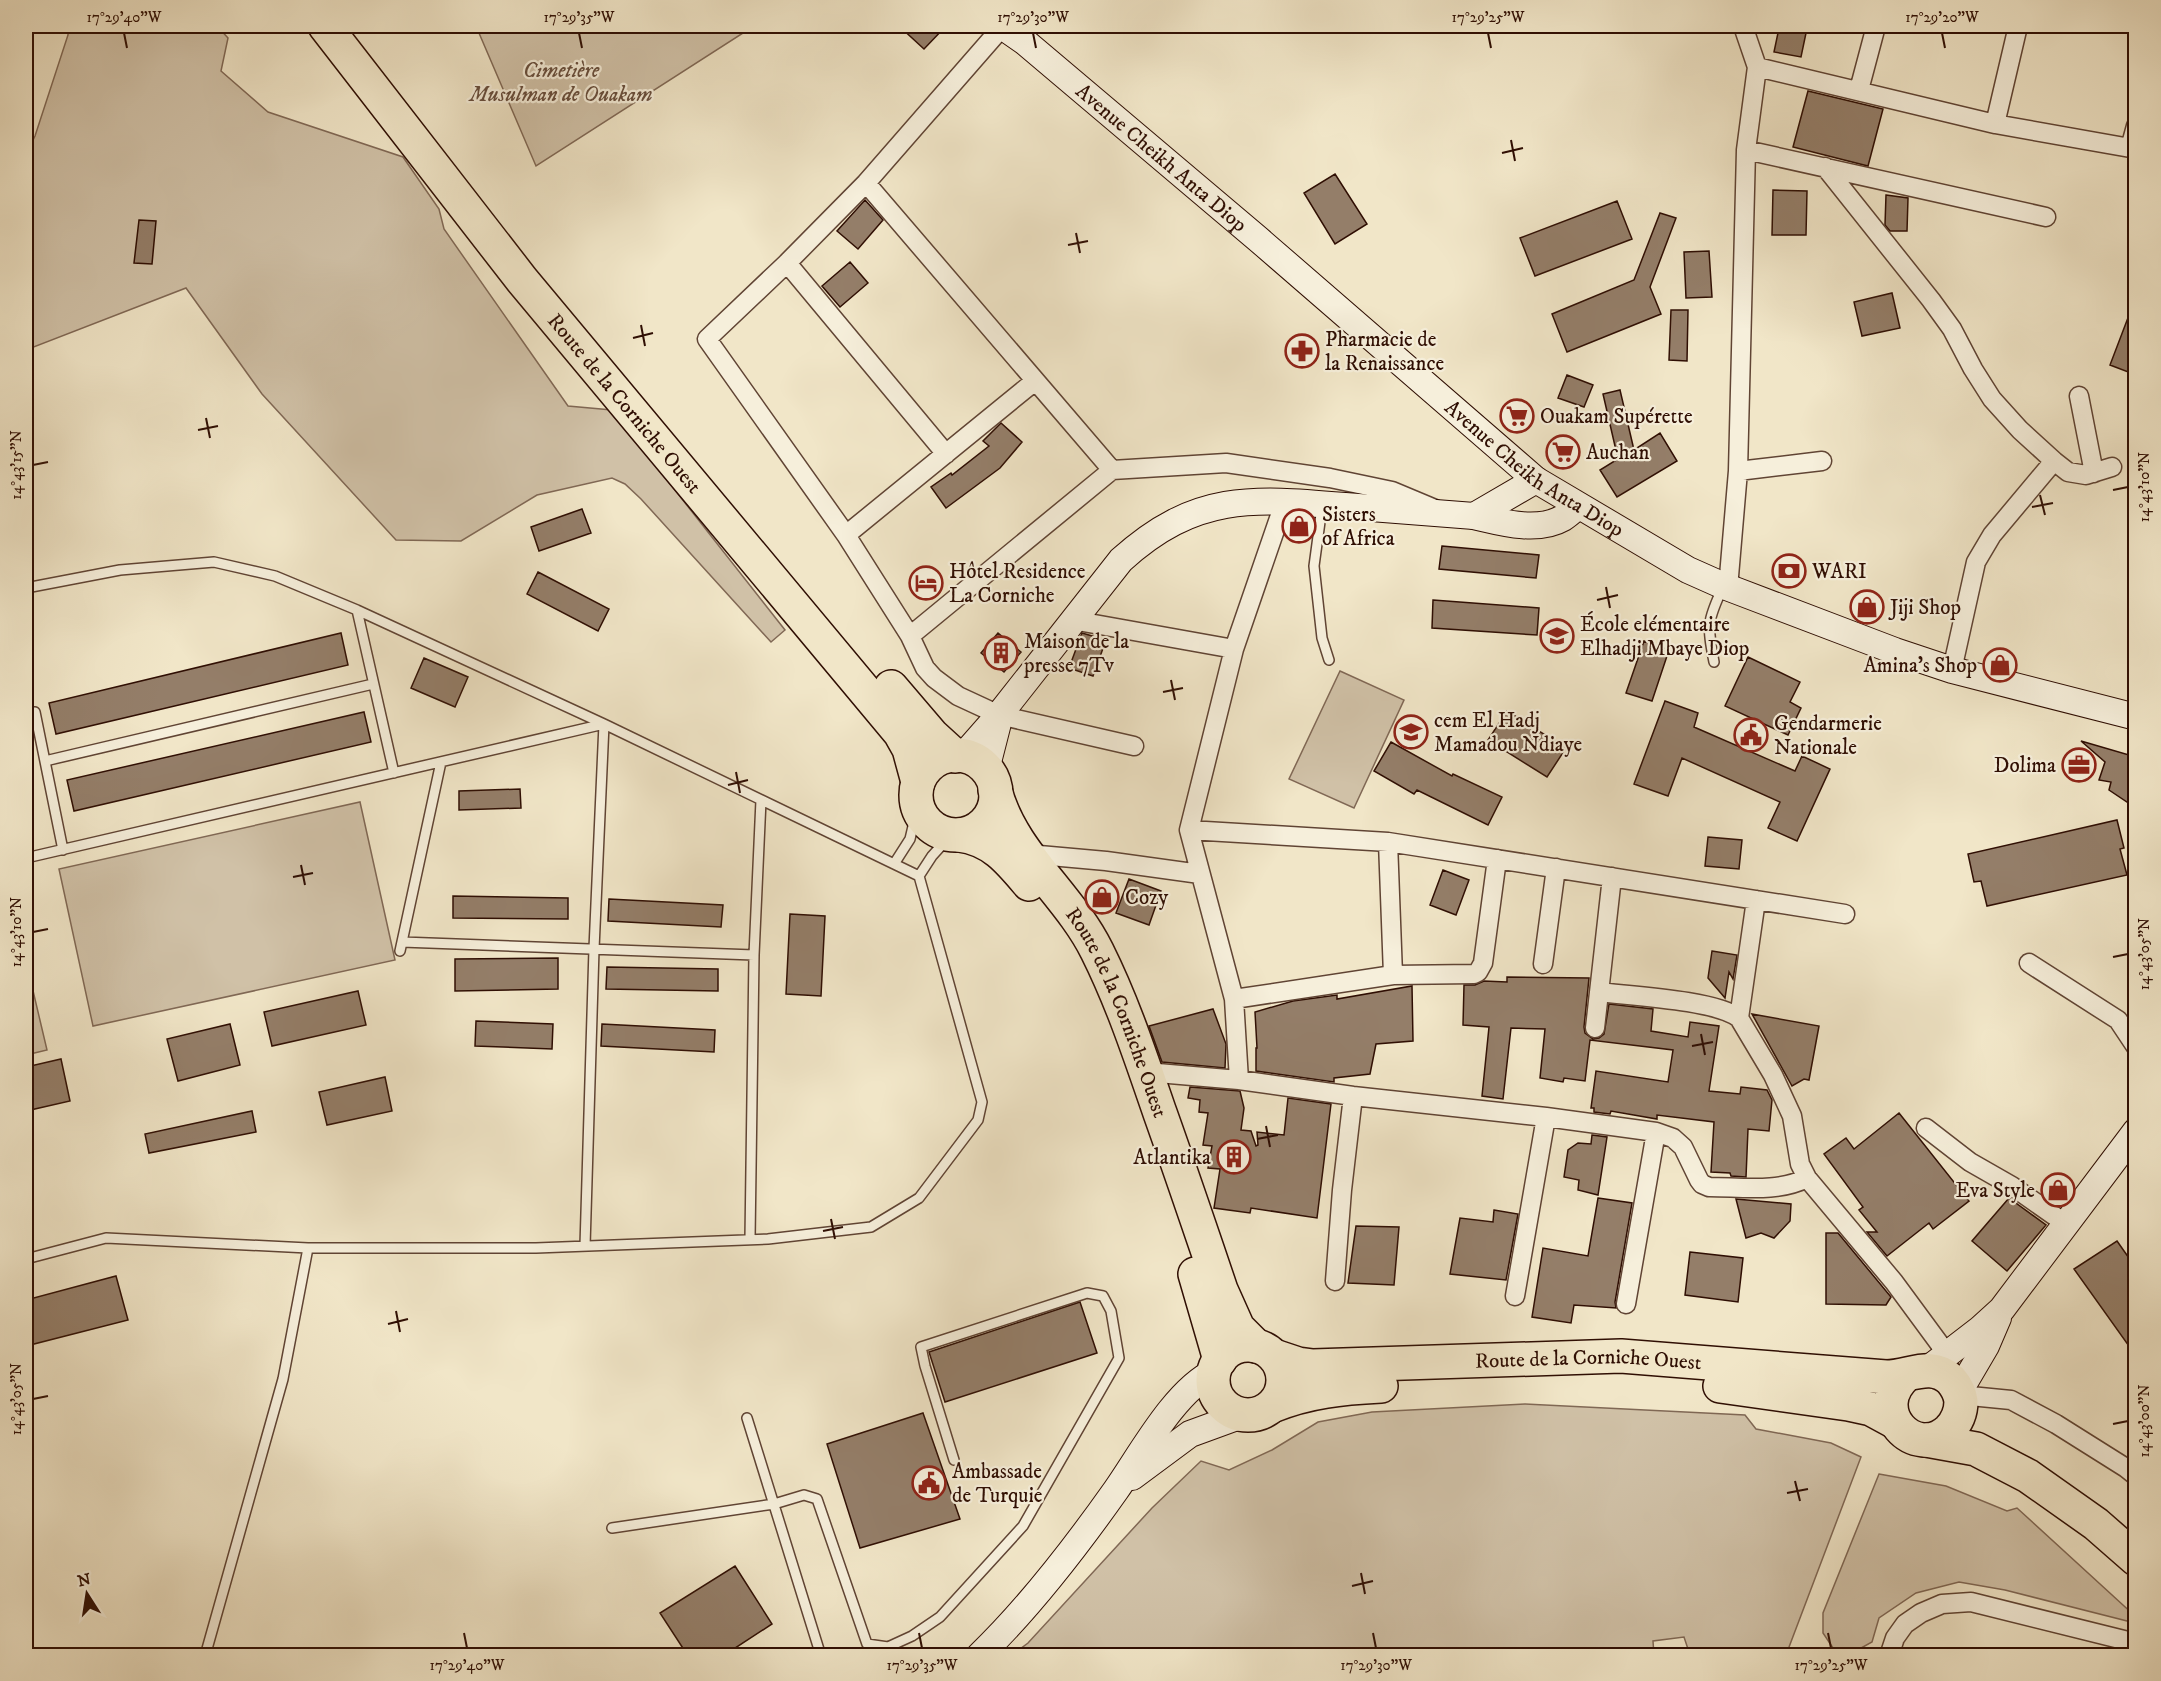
<svg xmlns="http://www.w3.org/2000/svg" width="2161" height="1681" viewBox="0 0 2161 1681" font-family="'IM FELL DW Pica',serif">
  <style>
    .green { fill: #d0c1a7; stroke: #806855; stroke-width: 1.5 }
    .building { fill: #947e69; stroke: #2f0e03; stroke-width: 1.5 }
    .lines { fill: none; stroke-linecap: round; stroke-linejoin: round }
    .lane-casing { stroke: #604434; stroke-width: 12 }
    .street-casing { stroke: #604434; stroke-width: 21 }
    .secondary-casing { stroke: #2f0e03; stroke-width: 28 }
    .highway-casing { stroke: #2f0e03; stroke-width: 36 }
    .lane { stroke: #f6efdb; stroke-width: 9 }
    .street { stroke: #f6efdb; stroke-width: 18 }
    .secondary { stroke: #f6efdb; stroke-width: 26 }
    .highway { stroke: #f1e6c8; stroke-width: 33 }
    .ticks { fill: none; stroke: #2f0e03; stroke-width: 2 }
    .labels { text-anchor: middle; stroke-width: 4.5; stroke-linejoin: round; paint-order: stroke }
    .park-label { font-size: 21px; font-style: italic; fill: #674d3c; stroke: #f6efdb }
    .street-label { font-size: 21px; fill: #2f0e03; stroke: #f6efdb }
    .poi-label { font-size: 21px; fill: #2f0e03; stroke: #f6efdb; text-anchor: start }
    .neatline { fill: none; stroke: #2f0e03; stroke-width: 2 }
    .ticks-label { font-size: 15px; text-anchor: middle; fill: #2f0e03 }
  </style>
  <rect width="100%" height="100%" fill="#f1e6c8"/>
  <filter id="stains"><feTurbulence type="fractalNoise" baseFrequency=".00333" numOctaves="4"/><feColorMatrix values="0 0 0 0 .2 0 0 0 0 .09 0 0 0 0 .02 0 0 0 .5 -.17"/></filter>
  <radialGradient id="worn" r=".72"><stop offset=".6" stop-color="#630" stop-opacity="0"/><stop offset="1" stop-color="#630" stop-opacity=".3"/></radialGradient>
  <path class="green" d="M68,26H217L228,38L221,71L268,112L403,157L439,209L444,229L568,406L612,410L785,630L771,642L641,499L625,484L612,478L537,495L461,541L396,540L262,394L186,288L26,350V154L35,136L68,35Z
    M476,26H754L536,166Z
    M1340,671L1404,700L1354,808L1289,779Z
    M360,802L395,960L93,1026L59,869Z
    M26,961L47,1050L26,1055Z
    M1525,1404L1745,1415L1756,1429L1831,1443L1861,1457L1786,1655H1690L1684,1637L1653,1641L1654,1656L1012,1655L1028,1643L1152,1508L1201,1461L1229,1470L1272,1450L1318,1422L1372,1412Z
    M1879,1474L1946,1486L2007,1511L2017,1508L2135,1616V1623L2005,1590L1959,1582L1916,1593L1879,1618L1872,1642L1854,1652L1835,1651L1823,1633V1613Z"/>
  <path class="building" d="M899,26H946L924,49Z
    M1779,28L1806,33L1801,57L1774,52Z
    M1808,91L1883,109L1868,166L1793,147Z
    M1335,174L1367,224L1335,244L1304,193Z
    M1773,190L1807,191L1806,235H1772Z
    M1886,195L1908,198L1907,231H1890L1885,225Z
    M865,200L883,220L858,249L837,231Z
    M1617,201L1632,239L1535,276L1520,238Z
    M1660,213L1676,218L1650,287L1661,314L1567,352L1552,314L1634,280Z
    M139,220L156,221L152,264L134,263Z
    M1709,251L1712,297L1686,298L1684,252Z
    M850,262L868,283L840,307L822,286Z
    M1892,293L1900,328L1862,336L1854,302Z
    M2134,302H2136V375L2110,365Z
    M1671,310H1688L1687,361L1669,360Z
    M1567,375L1593,385L1584,407L1558,398Z
    M1620,390L1634,450L1660,433L1677,461L1617,497L1600,470L1618,459L1603,394Z
    M1001,423L1022,442L1000,468L946,508L931,487L951,473L952,475L989,446L983,441Z
    M582,509L591,533L539,551L531,527Z
    M1442,546L1539,555L1536,578L1439,569Z
    M538,572L609,609L598,631L527,594Z
    M1433,600L1539,608L1537,635L1432,628Z
    M341,633L348,665L56,734L49,703Z
    M998,633L1021,652L1004,672L981,653Z
    M1082,633L1106,640L1093,676L1069,668Z
    M1644,641L1669,650L1652,701L1626,693Z
    M1748,657L1800,682L1790,702L1801,708L1788,735L1725,706Z
    M424,658L468,677L455,707L411,688Z
    M1665,701L1698,713L1694,727L1795,771L1802,756L1830,769L1797,841L1768,828L1780,802L1682,758L1668,796L1634,784Z
    M1507,711L1566,748L1547,777L1488,740Z
    M364,712L371,742L74,811L67,780Z
    M2081,741L2136,757V808L2109,790L2111,782L2099,780L2105,762Z
    M1391,742L1452,776L1453,774L1502,797L1488,825L1417,790L1414,794L1374,771Z
    M520,789L521,808L459,810V791Z
    M2117,820L2124,848L2120,849L2127,875L1987,906L1981,881L1974,882L1968,854Z
    M1708,837L1742,840L1739,869L1705,866Z
    M1443,870L1469,880L1456,915L1430,905Z
    M1129,879L1161,891L1149,925L1116,913Z
    M453,896L568,898V919L453,918Z
    M609,899L723,905L721,927L608,921Z
    M790,914L825,916L821,996L786,994Z
    M1712,951L1737,955L1733,979L1729,972L1725,998L1708,978Z
    M558,958V989L455,991V959Z
    M607,967L718,969V991L606,989Z
    M1507,977L1589,978L1584,1027L1585,1033L1593,1039L1599,1038L1604,1034L1609,1004L1653,1009L1651,1031L1688,1037L1690,1022L1719,1026L1709,1091L1740,1094L1741,1087L1767,1090L1772,1100L1769,1131L1748,1129L1746,1177L1731,1176L1730,1173L1711,1172L1714,1122L1657,1115V1119L1611,1111L1610,1114L1594,1112V1108H1591L1596,1071L1668,1082L1673,1050L1590,1040L1585,1081L1564,1078L1563,1082L1540,1078L1545,1029L1511,1028L1503,1099L1482,1096L1489,1027L1463,1025L1464,985H1475L1484,981L1507,982Z
    M1412,986L1413,1041L1376,1044L1370,1074L1334,1078V1082L1256,1071V1048H1257L1255,1012L1293,1001L1337,995V999Z
    M358,991L366,1025L272,1046L264,1012Z
    M1213,1009L1226,1044L1225,1068L1162,1062L1149,1026Z
    M1752,1014L1819,1026L1809,1080L1804,1079L1792,1086Z
    M476,1021L553,1024L552,1049L475,1046Z
    M230,1024L240,1065L178,1081L167,1039Z
    M602,1024L715,1030L714,1052L601,1046Z
    M61,1059L70,1101L26,1111V1067Z
    M385,1077L392,1111L327,1125L319,1092Z
    M1190,1087L1240,1091L1244,1108L1241,1130L1251,1131L1256,1146L1258,1145L1257,1132L1284,1135L1288,1098L1331,1104L1317,1218L1251,1208L1250,1213L1214,1208L1220,1169L1208,1168L1212,1146L1203,1145L1208,1113L1199,1112L1200,1100L1188,1098Z
    M252,1111L256,1132L149,1153L145,1134Z
    M1899,1113L1969,1201L1933,1229L1929,1223L1887,1256L1867,1232H1877L1859,1210L1863,1207L1824,1154L1846,1138L1854,1149Z
    M1592,1135L1607,1137L1598,1195L1578,1190L1579,1180L1564,1177L1568,1150L1578,1143L1591,1144Z
    M1598,1198L1632,1203L1615,1302L1616,1308L1574,1305L1571,1323L1532,1317L1543,1248L1588,1256Z
    M2009,1198L2046,1225L2007,1271L1972,1241Z
    M1736,1199L1791,1204L1790,1221L1774,1238L1761,1233L1746,1238Z
    M1494,1210L1518,1214L1506,1280L1450,1274L1460,1218L1493,1222Z
    M1356,1226L1399,1227L1394,1285L1348,1283Z
    M1826,1233H1838L1891,1297L1886,1305L1826,1304Z
    M2117,1241L2136,1268V1356L2074,1269Z
    M1690,1252L1743,1258L1738,1302L1685,1295Z
    M116,1276L128,1320L30,1345L26,1329V1300Z
    M1080,1302L1097,1353L945,1402L929,1352Z
    M923,1413L960,1519L860,1548L827,1444Z
    M735,1566L772,1624L723,1656H688L660,1613Z"/>
  <g class="lines">
    <defs>
      <path id="lane" d="M1322,507L1314,566L1322,638L1329,660
        M26,588L120,570L214,562L275,576L357,610L604,724L919,876L982,1102L978,1120L919,1198L871,1227L768,1239L536,1248H308L106,1238L26,1259
        M357,610L394,773
        M1714,662C1707,625 1707,621 1723,587
        M35,712L63,850
        M45,761L373,684
        M26,858L604,724
        M894,864L910,839L914,822L916,797
        M919,876L932,856L951,835
        M402,942L754,955
        M400,951L441,762
        M750,1239L754,955L761,800
        M585,1246L594,949L604,724
        M747,1418L821,1656
        M612,1528L774,1504L804,1495L817,1499L867,1644L888,1647L912,1636L940,1617L1023,1526L1119,1358L1111,1311L1103,1296L1087,1293L921,1347L925,1366L954,1460
        M205,1656L283,1379L308,1248"/>
      <path id="street" d="M1003,26L866,183L787,263L707,339L846,535L910,636L925,668L934,678L958,696L999,715L1134,746
        M1757,67L1995,124L2136,149
        M1859,90L1876,26
        M1995,124L2018,26
        M2130,148L2136,126
        M1746,150L2046,217
        M1825,167L1931,300L1952,329L1973,369L1992,399L2020,430L2054,461L2068,472L2086,475L2112,467
        M866,183L1112,470
        M787,263L946,454
        M2079,396L2094,473
        M1738,471L1822,461
        M846,535L1035,381
        M1728,588L1738,471L1746,150L1757,67L1743,26
        M1072,620L1234,649
        M910,636L1112,470L1226,463L1330,478L1392,491L1435,509
        M1952,670L1976,562L1992,535L2054,461
        M1189,830L1388,842L1845,914
        M1388,842L1393,975
        M1028,854L1106,861L1200,874
        M2029,963L2118,1020L2136,1047
        M1543,964L1556,868
        M1599,992C1632,996 1715,1000 1739,1018L1773,1075L1792,1116L1800,1164L1807,1178L1894,1282L1947,1354
        M1234,999L1393,975L1474,974L1478,972L1483,963L1497,859
        M1739,1018L1756,900
        M1595,1028L1612,877
        M1146,1072L1239,1080L1353,1096L1546,1117L1656,1132L1673,1138L1683,1147L1699,1180L1702,1184L1709,1187C1742,1187 1777,1193 1807,1178
        M1239,1080L1234,999L1189,830L1234,649L1285,501
        M1926,1128L1970,1162L2012,1186L2066,1224
        M1335,1281L1342,1190L1353,1096
        M1515,1296L1546,1117
        M1626,1304L1656,1132
        M1960,1395L2011,1400L2056,1424L2126,1468L2136,1476
        M1889,1656L1895,1638L1905,1624L1921,1613L1942,1604L1971,1602L2136,1643"/>
      <g id="secondary">
        <path id="s1" d="M1002,26L1025,42L1258,239L1536,480L1688,570L1724,586L1895,651L1952,670L2136,717"/>
        <path d="M1474,516L1536,480"/>
        <path d="M963,756L999,715L1121,560C1195,493 1252,498 1345,506C1388,509 1431,513 1474,516C1500,522 1537,533 1563,518C1568,515 1573,510 1578,506"/>
        <path d="M986,770L999,719"/>
        <path d="M1928,1369L1980,1329L2002,1309L2136,1131"/>
        <path d="M1959,1392L1986,1346L1998,1318"/>
        <path d="M1132,1477L1190,1434L1242,1415"/>
        <path d="M979,1656C1030,1607 1075,1548 1116,1490C1140,1456 1175,1390 1214,1372"/>
      </g>
      <g id="highway">
        <path id="s2" d="M325,26L522,280L900,733L909,749L918,782"/>
        <path d="M891,687L932,735L955,756"/>
        <circle cx="956" cy="795" r="40"/>
        <path id="s3" d="M995,790C1011,853 1069,894 1097,951C1123,1003 1141,1058 1160,1113C1181,1172 1201,1231 1221,1290L1238,1328L1256,1346"/>
        <path d="M959,835C992,839 1009,860 1029,884"/>
        <path d="M1195,1274L1220,1360"/>
        <circle cx="1248" cy="1380" r="35"/>
        <path id="s4" d="M1274,1356L1298,1364L1313,1366L1621,1356L1886,1377C1909,1377 1931,1361 1951,1380C1956,1386 1960,1393 1961,1401C1961,1412 1957,1422 1949,1430C1915,1462 1866,1410 1906,1375"/>
        <path d="M1720,1386L1848,1404L1871,1409L1895,1422"/>
        <path d="M1272,1406C1308,1391 1343,1388 1381,1386"/>
        <path d="M1926,1440L1976,1449L2028,1476L2096,1524L2136,1559"/>
      </g>
    </defs>
    <use href="#lane" class="lane-casing"/>
    <use href="#street" class="street-casing"/>
    <use href="#secondary" class="secondary-casing"/>
    <use href="#highway" class="highway-casing"/>
    <use href="#lane" class="lane"/>
    <use href="#street" class="street"/>
    <use href="#secondary" class="secondary"/>
    <use href="#highway" class="highway"/>
  </g>
  <path class="ticks" d="M124,33L127,48M579,33L582,48M1033,33L1036,48M1488,33L1491,48M1942,33L1945,48M1511,140L1515,161M1502,153L1523,148M1076,233L1080,253M1068,245L1088,241M641,325L645,346M633,338L653,333M206,418L210,438M198,430L218,426M33,465L48,462M2113,490L2128,487M2040,495L2045,515M2032,507L2053,503M1606,587L1610,608M1597,600L1618,595M1171,680L1175,700M1163,692L1183,688M736,772L740,793M728,785L748,780M301,865L305,885M293,877L313,873M33,932L48,929M2113,957L2128,954M1701,1034L1705,1055M1692,1046L1713,1042M1266,1126L1270,1147M1257,1139L1278,1135M831,1219L835,1239M823,1231L843,1227M396,1311L400,1332M388,1324L408,1319M33,1399L48,1396M2113,1424L2128,1421M1795,1481L1800,1501M1787,1493L1808,1489M1361,1573L1365,1594M1352,1586L1373,1581M464,1633L467,1648M919,1633L922,1648M1373,1633L1376,1648M1828,1633L1831,1648"/>
  <defs>
    <symbol id="pharmacy-ring" viewBox="-11 -11 22 22"><circle r="9.5" fill="#f6efdb" stroke="#8f2418" stroke-width="1.5"/><path d="M-2-6h4v4h4v4h-4v4h-4v-4h-4v-4h4Z" fill="#8f2418"/></symbol>
    <symbol id="supermarket-ring" viewBox="-11 -11 22 22"><circle r="9.5" fill="#f6efdb" stroke="#8f2418" stroke-width="1.5"/><path d="M-6-5.5h2.5l.6 2H6L4.5 2H-2.5L-4.4-4H-6ZM-1.5 3.2a1.3 1.3 0 1 0 .1 0ZM3 3.2a1.3 1.3 0 1 0 .1 0Z" fill="#8f2418"/></symbol>
    <symbol id="shop-ring" viewBox="-11 -11 22 22"><circle r="9.5" fill="#f6efdb" stroke="#8f2418" stroke-width="1.5"/><path d="M-5-2.5h2.3a2.7 3.5 0 0 1 5.4 0H5L5.5 6h-11ZM-1.5-2.5h3a1.5 2.3 0 0 0-3 0Z" fill="#8f2418"/></symbol>
    <symbol id="bank-ring" viewBox="-11 -11 22 22"><circle r="9.5" fill="#f6efdb" stroke="#8f2418" stroke-width="1.5"/><path d="M-6-4H6V4H-6ZM0-2.3a2.3 2.3 0 1 0 0 4.6a2.3 2.3 0 1 0 0-4.6Z" fill="#8f2418"/></symbol>
    <symbol id="hotel-ring" viewBox="-11 -11 22 22"><circle r="9.5" fill="#f6efdb" stroke="#8f2418" stroke-width="1.5"/><path d="M-6-4.5h1.5V1H6V5H4.5V3h-9V5H-6ZM-4 0a1.8 1.8 0 1 1 3.6 0ZM.5 0V-2.5h3Q6-2.5 6 0Z" fill="#8f2418"/></symbol>
    <symbol id="school-ring" viewBox="-11 -11 22 22"><circle r="9.5" fill="#f6efdb" stroke="#8f2418" stroke-width="1.5"/><path d="M0-5L7-2L0 1L-7-2ZM-4 1L0 2.5L4 1V4Q0 6-4 4Z" fill="#8f2418"/></symbol>
    <symbol id="building-ring" viewBox="-11 -11 22 22"><circle r="9.5" fill="#f6efdb" stroke="#8f2418" stroke-width="1.5"/><path d="M-4-6H4V6H1V3H-1V6H-4ZM-2.5-4.3h1.7v1.8h-1.7ZM.8-4.3h1.7v1.8H.8ZM-2.5-1h1.7V.8h-1.7ZM.8-1h1.7V.8H.8Z" fill="#8f2418"/></symbol>
    <symbol id="civic-ring" viewBox="-11 -11 22 22"><circle r="9.5" fill="#f6efdb" stroke="#8f2418" stroke-width="1.5"/><path d="M-.6-6.5H3V-4.5H.6V-3L4-1V1h2V6H-6V1h2V-1L-.6-3ZM-1.2 2.5V6h2.4V2.5Z" fill="#8f2418"/></symbol>
    <symbol id="office-ring" viewBox="-11 -11 22 22"><circle r="9.5" fill="#f6efdb" stroke="#8f2418" stroke-width="1.5"/><path d="M-6-3h4V-5.5h4V-3h4V5H-6ZM-1-4.5V-3h2v-1.5ZM-6 0V1H6V0Z" fill="#8f2418"/></symbol>
  </defs>
  <g fill-rule="evenodd">
    <use href="#pharmacy-ring" x="1283" y="332" width="38" height="38"/>
    <use href="#supermarket-ring" x="1498" y="397" width="38" height="38"/>
    <use href="#supermarket-ring" x="1544" y="433" width="38" height="38"/>
    <use href="#shop-ring" x="1280" y="507" width="38" height="38"/>
    <use href="#bank-ring" x="1770" y="552" width="38" height="38"/>
    <use href="#hotel-ring" x="907" y="564" width="38" height="38"/>
    <use href="#shop-ring" x="1848" y="588" width="38" height="38"/>
    <use href="#school-ring" x="1538" y="617" width="38" height="38"/>
    <use href="#building-ring" x="982" y="634" width="38" height="38"/>
    <use href="#shop-ring" x="1981" y="646" width="38" height="38"/>
    <use href="#school-ring" x="1392" y="713" width="38" height="38"/>
    <use href="#civic-ring" x="1732" y="716" width="38" height="38"/>
    <use href="#office-ring" x="2060" y="746" width="38" height="38"/>
    <use href="#shop-ring" x="1083" y="878" width="38" height="38"/>
    <use href="#building-ring" x="1215" y="1138" width="38" height="38"/>
    <use href="#shop-ring" x="2039" y="1171" width="38" height="38"/>
    <use href="#civic-ring" x="910" y="1464" width="38" height="38"/>
  </g>
  <g class="labels">
    <g class="park-label">
      <text x="561" y="77">Cimetière<tspan x="561" dy="24">Musulman de Ouakam</tspan></text>
    </g>
    <g class="street-label">
      <text dy="7" stroke="none"><textPath href="#s1" startOffset="207">Avenue Cheikh Anta Diop</textPath></text>
      <text dy="7" stroke="none"><textPath href="#s2" startOffset="482">Route de la Corniche Ouest</textPath></text>
      <text dy="7" stroke="none"><textPath href="#s1" startOffset="693">Avenue Cheikh Anta Diop</textPath></text>
      <text dy="7" stroke="none"><textPath href="#s3" startOffset="256">Route de la Corniche Ouest</textPath></text>
      <text dy="7" stroke="none"><textPath href="#s4" startOffset="316">Route de la Corniche Ouest</textPath></text>
    </g>
    <g class="poi-label">
      <text x="1325" y="346">Pharmacie de<tspan x="1325" dy="24">la Renaissance</tspan></text>
      <text x="1540" y="423">Ouakam Supérette</text>
      <text x="1586" y="459">Auchan</text>
      <text x="1322" y="521">Sisters<tspan x="1322" dy="24">of Africa</tspan></text>
      <text x="949" y="578">Hôtel Residence<tspan x="949" dy="24">La Corniche</tspan></text>
      <text x="1812" y="578">WARI</text>
      <text x="1890" y="614">Jiji Shop</text>
      <text x="1580" y="631">École elémentaire<tspan x="1580" dy="24">Elhadji Mbaye Diop</tspan></text>
      <text x="1024" y="648">Maison de la<tspan x="1024" dy="24">presse 7Tv</tspan></text>
      <text x="1977" y="672" text-anchor="end">Amina's Shop</text>
      <text x="1434" y="727">cem El Hadj<tspan x="1434" dy="24">Mamadou Ndiaye</tspan></text>
      <text x="1774" y="730">Gendarmerie<tspan x="1774" dy="24">Nationale</tspan></text>
      <text x="2056" y="772" text-anchor="end">Dolima</text>
      <text x="1125" y="904">Cozy</text>
      <text x="1211" y="1164" text-anchor="end">Atlantika</text>
      <text x="2035" y="1197" text-anchor="end">Eva Style</text>
      <text x="952" y="1478">Ambassade<tspan x="952" dy="24">de Turquie</tspan></text>
    </g>
  </g>
  <rect width="2161" height="1681" fill="none" stroke="#f1e6c8" stroke-width="66"/>
  <g transform="translate(87 1594) rotate(348)" stroke="#f6efdb" stroke-width="4.5" paint-order="stroke">
  <path d="M0-4.5L10 22L0 15L-10 22Z" fill="#2f0e03"/>
  <text y="-9" font-size="16" font-weight="bold" text-anchor="middle" fill="#2f0e03">N</text>
  </g>
  <rect x="33" y="33" width="2095" height="1615" class="neatline"/>
  <g class="ticks-label">
    <text x="124" y="22">17°29'40"W</text>
    <text x="579" y="22">17°29'35"W</text>
    <text x="1033" y="22">17°29'30"W</text>
    <text x="1488" y="22">17°29'25"W</text>
    <text x="1942" y="22">17°29'20"W</text>
    <text transform="translate(16 465) rotate(-90)" y="5">14°43'15"N</text>
    <text transform="translate(2144 487) rotate(-90)" y="5">14°43'10"N</text>
    <text transform="translate(16 932) rotate(-90)" y="5">14°43'10"N</text>
    <text transform="translate(2144 954) rotate(-90)" y="5">14°43'05"N</text>
    <text transform="translate(16 1399) rotate(-90)" y="5">14°43'05"N</text>
    <text transform="translate(2144 1421) rotate(-90)" y="5">14°43'00"N</text>
    <text x="467" y="1670">17°29'40"W</text>
    <text x="922" y="1670">17°29'35"W</text>
    <text x="1376" y="1670">17°29'30"W</text>
    <text x="1831" y="1670">17°29'25"W</text>
  </g>
  <rect width="100%" height="100%" filter="url(#stains)"/>
  <rect width="100%" height="100%" fill="url(#worn)"/>
</svg>
